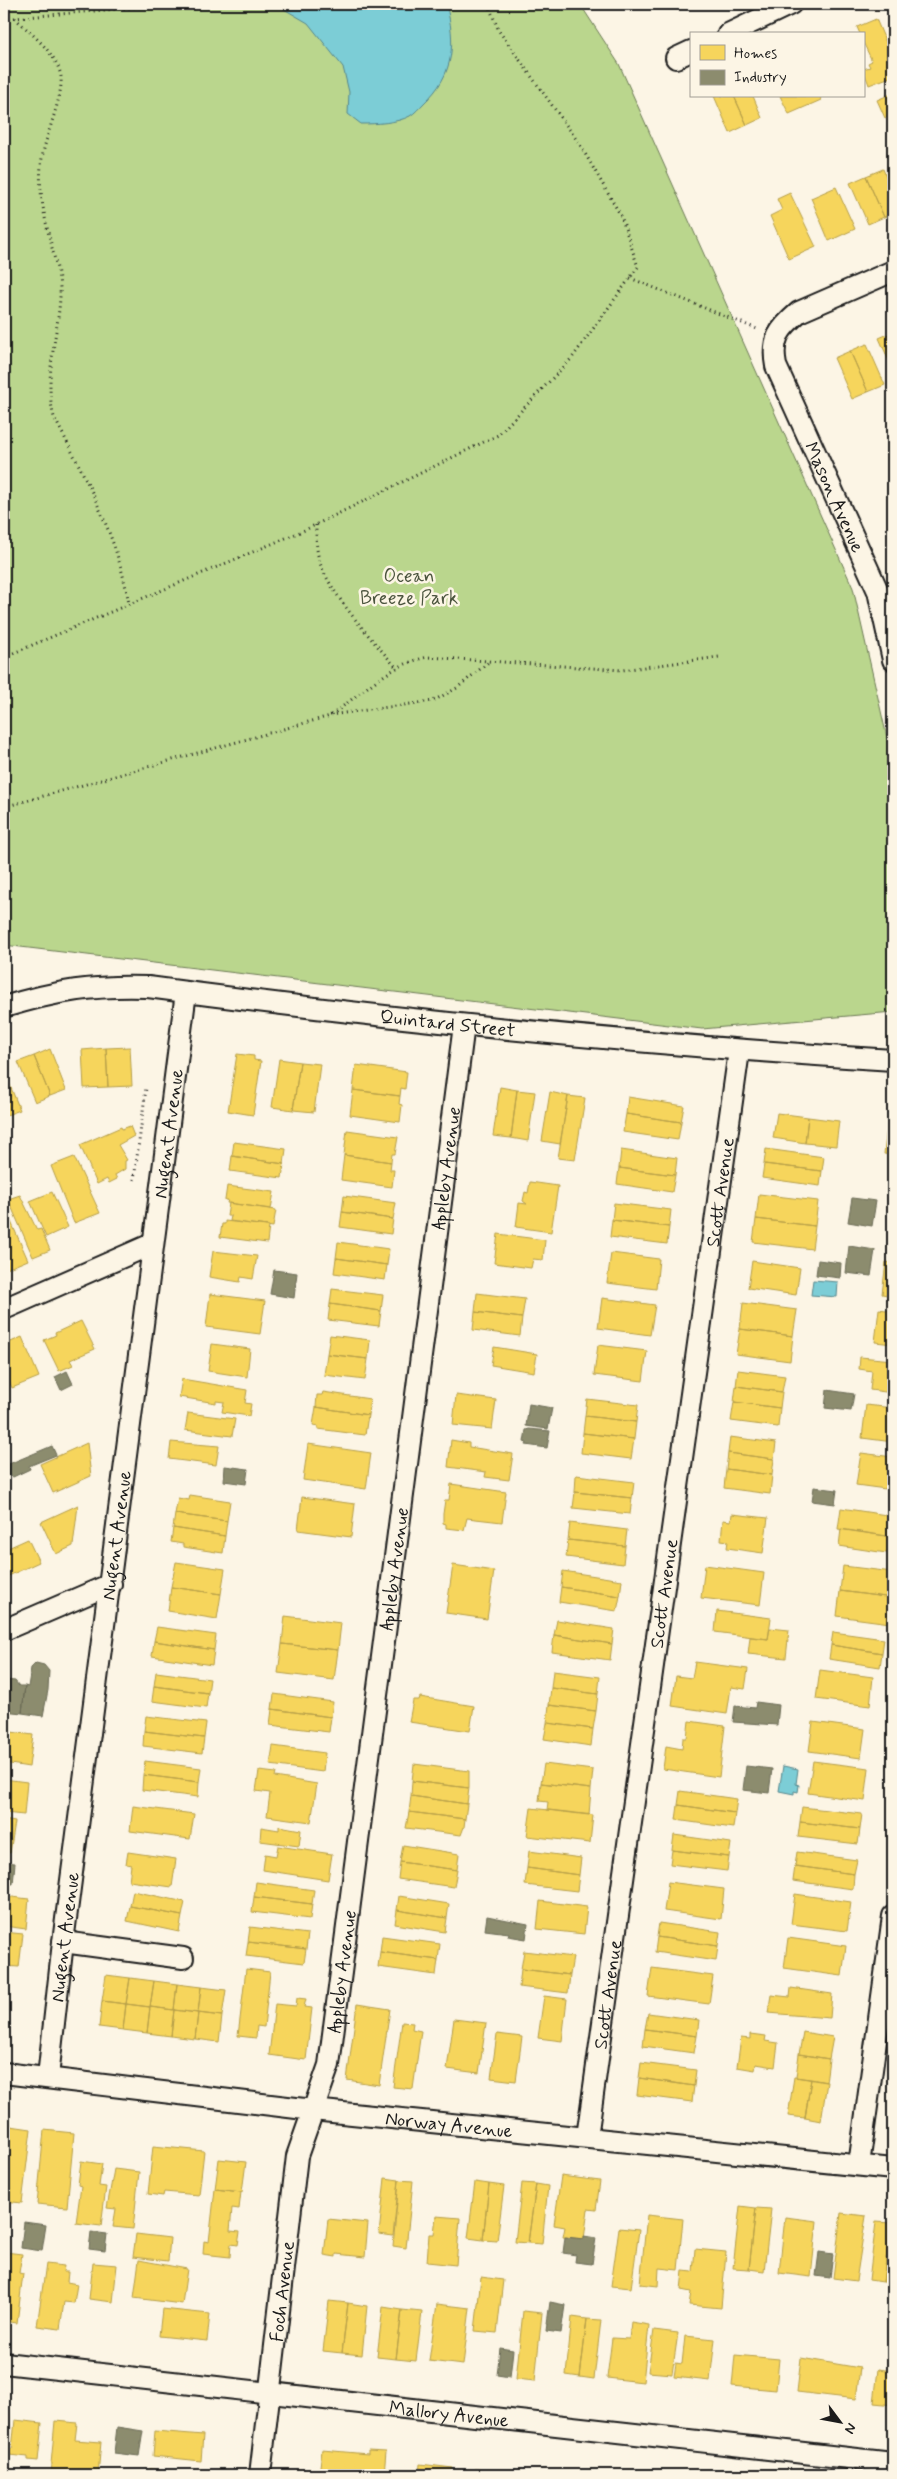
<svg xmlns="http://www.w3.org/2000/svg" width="897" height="2479" viewBox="0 0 897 2479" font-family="Mynerve,sans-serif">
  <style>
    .green { fill: #bad68d; stroke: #6b7954 }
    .water { fill: #7ccdd6; stroke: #56868c }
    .homes { fill: #f6d55c; stroke: #b59e49 }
    .industry { fill: #8c8c6e; stroke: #6a6a55 }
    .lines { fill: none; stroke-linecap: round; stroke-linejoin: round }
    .minor-casing { stroke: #1c1c1c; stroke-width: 24 }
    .path { stroke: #1c1c1c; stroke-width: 3; stroke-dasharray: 1 4; stroke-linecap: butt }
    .minor { stroke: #fcf5e5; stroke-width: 20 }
    .labels { text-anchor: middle; stroke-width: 5; stroke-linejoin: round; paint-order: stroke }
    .street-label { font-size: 19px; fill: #1c1c1c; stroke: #fcf5e5 }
    .park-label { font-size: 19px; fill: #4b543e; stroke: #fcf5e5 }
  </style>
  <rect width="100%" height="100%" fill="#fcf5e5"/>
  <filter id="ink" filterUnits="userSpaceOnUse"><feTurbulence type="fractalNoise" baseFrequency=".02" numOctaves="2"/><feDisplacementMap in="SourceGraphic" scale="10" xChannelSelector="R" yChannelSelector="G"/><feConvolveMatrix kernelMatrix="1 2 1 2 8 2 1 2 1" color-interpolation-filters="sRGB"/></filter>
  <g filter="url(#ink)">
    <path class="green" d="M4,4H580L619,64L853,588L893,764V1012L702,1029L4,945Z"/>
    <path class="water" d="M282,4H446C456,42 455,74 424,103C420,107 415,113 410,116C397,123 376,124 361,124L348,114L349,92L343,67L308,23L284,9Z
      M813,1280L838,1282L837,1297L811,1295Z
      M783,1766L798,1769L796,1784L799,1785L798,1792L794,1791V1794L779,1791Z"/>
    <path class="homes" d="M876,19L893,59V76L869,85L863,69L870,67L868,63L872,61L863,42V34H860L857,27Z
      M891,94L893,114L885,118L877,100Z
      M714,96H734L747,125L730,133Z
      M734,96H753L762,118L747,125Z
      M780,96H820L821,100L789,114Z
      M883,169L893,193V213L884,217L866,176Z
      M866,176L884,217L868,224L850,183Z
      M836,187L855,229L829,241L811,198Z
      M790,193L816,247L789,259L770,216L782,210L777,199Z
      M893,332V370L879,338Z
      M867,344L885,385L868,392L850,351Z
      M850,351L868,392L852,399L834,358Z
      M130,1047L132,1086L108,1087L106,1048Z
      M106,1048L108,1087L84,1088L82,1050Z
      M50,1049L66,1090L50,1096L34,1056Z
      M237,1054L254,1056V1060L261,1061L253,1115L228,1111Z
      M34,1056L50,1096L35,1102L18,1062Z
      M279,1059L300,1062L293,1110L272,1107Z
      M300,1062L320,1064L314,1112L293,1110Z
      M356,1065L407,1072L405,1089L401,1088L400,1096L353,1090Z
      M5,1073L20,1110L4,1116V1074Z
      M500,1087L517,1090L511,1138L493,1136Z
      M353,1090L400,1096L399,1104L402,1105L400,1122L350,1115Z
      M517,1090L535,1092L528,1141L511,1138Z
      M550,1092L568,1096L560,1144L542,1141Z
      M568,1096L585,1098L575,1160L558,1158Z
      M628,1097L684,1106L681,1122L626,1114Z
      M777,1113L808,1117L805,1143L773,1138Z
      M626,1114L681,1122L678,1140L623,1132Z
      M808,1117L839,1121L836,1146L805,1143Z
      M130,1126L134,1136L118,1145L127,1160L125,1161V1169L115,1175L117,1179L109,1183L107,1179L97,1184L80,1145L121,1127L122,1129Z
      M887,1127L893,1128V1155L884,1154Z
      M347,1130L398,1137L395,1154H392L391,1162L344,1155Z
      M234,1142L286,1149L284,1164L232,1156Z
      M766,1149L824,1157L822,1171L764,1164Z
      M621,1150L677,1158L675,1175L619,1168Z
      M344,1155L391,1162L390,1170H394L392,1187L341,1180Z
      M232,1156L284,1164L282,1178L230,1171Z
      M74,1157L100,1213L74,1223L51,1166Z
      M892,1163H893V1195L888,1194Z
      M764,1164L822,1171L820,1186L762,1178Z
      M619,1168L675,1175L672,1192L617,1184Z
      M530,1182L558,1186L551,1232L516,1227L519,1203L527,1204L523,1201L525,1192L528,1193Z
      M227,1186L274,1192L271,1209L227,1203L228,1200H225Z
      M52,1192L68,1227L46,1237L30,1201Z
      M759,1194L818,1201L815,1226L756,1219Z
      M20,1195L37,1230L41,1229L50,1250L33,1257L8,1199Z
      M344,1196L396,1203L393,1219L342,1212Z
      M229,1203L276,1210L273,1227L230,1221L231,1216H227Z
      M614,1203L671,1210L669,1227L612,1220Z
      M4,1206L28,1260L4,1270Z
      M342,1212L393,1219L391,1234L340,1227Z
      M892,1214H893V1247L888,1246Z
      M756,1219L815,1226L812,1249L753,1242Z
      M612,1220L669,1227L667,1244L610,1237Z
      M225,1221L269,1226L267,1243L220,1237L222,1224H225Z
      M498,1234L545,1240L543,1260L533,1259L531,1268L494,1263Z
      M338,1242L389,1249L387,1265L336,1258Z
      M213,1251L257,1256L253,1279L241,1277L240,1282L209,1277Z
      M611,1253L659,1259L656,1289L607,1283Z
      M336,1258L387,1265L385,1280L334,1273Z
      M752,1261L800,1268L796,1295L748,1288Z
      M886,1262L893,1263V1296L882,1294Z
      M332,1289L383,1295L381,1311L330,1304Z
      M477,1293L525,1299L522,1318L475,1312Z
      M210,1294L265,1301L260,1334L206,1327Z
      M602,1298L655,1305L650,1335L598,1328Z
      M743,1303L797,1310L793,1336L740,1329Z
      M330,1304L381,1311L379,1326L328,1320Z
      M879,1309L893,1311V1344L875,1342Z
      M475,1312L522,1318L520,1336L473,1330Z
      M81,1321L95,1349L70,1360L73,1365L59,1371L44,1340L56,1335L55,1333Z
      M740,1329L793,1336L790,1361L736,1354Z
      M330,1335L370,1340L368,1359L327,1354Z
      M22,1337L39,1377L12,1388L4,1369V1345Z
      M212,1344L250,1349L247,1377L208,1371Z
      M598,1345L647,1351L643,1381L594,1375Z
      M494,1347L537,1354L534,1372L491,1365Z
      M327,1354L368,1359L365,1380L324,1375Z
      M860,1357L893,1360V1393L870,1390L872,1371L859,1369Z
      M738,1370L785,1376L782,1392L736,1386Z
      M182,1379L247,1390L245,1403L251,1404L249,1416L222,1412L224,1402L216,1401V1403L179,1397Z
      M736,1386L782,1392L780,1408L734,1402Z
      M323,1392L370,1399L368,1415L316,1407L317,1395H322Z
      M456,1395L496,1400L492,1429L453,1425Z
      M587,1399L638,1405L636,1422L585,1416Z
      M734,1402L780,1408L778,1427L731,1421Z
      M866,1405L893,1408V1442L862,1438Z
      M316,1407L368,1415L365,1435L318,1429V1426L313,1425Z
      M188,1413L235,1419L232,1436L185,1430Z
      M585,1416L636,1422L634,1439L583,1433Z
      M583,1433L634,1439L631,1459L581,1453Z
      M730,1437L776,1443L774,1459L728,1453Z
      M451,1440L469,1443V1447L513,1454L509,1480L485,1477L486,1472L448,1467Z
      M171,1442L219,1446L216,1465L169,1459Z
      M87,1443L91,1476L53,1493L40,1464Z
      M308,1444L371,1453L366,1489L303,1480Z
      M728,1453L774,1459L772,1475L726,1469Z
      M861,1453L893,1457V1490L856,1485Z
      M726,1469L772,1475L770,1494L724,1488Z
      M576,1475L634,1482L632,1498L575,1492Z
      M451,1484L506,1492L502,1522L467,1518L464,1530L446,1528V1524L443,1523V1514L445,1500H449Z
      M575,1492L632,1498L630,1514L573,1508Z
      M190,1495L230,1501L227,1521L175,1514L178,1498L189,1500Z
      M302,1497L355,1504L351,1537L298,1530Z
      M78,1505L73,1546L56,1554L41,1522Z
      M841,1508L893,1516V1537L838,1529Z
      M175,1514L227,1521L225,1536L173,1528Z
      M732,1514L768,1518L763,1553L727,1548L728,1541L721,1540L723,1520L731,1521Z
      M570,1523L627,1530L625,1546L568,1540Z
      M173,1528L225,1536L223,1553L183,1547V1544L171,1542Z
      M841,1529L893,1537V1554L839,1546Z
      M4,1537L8,1548L28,1539L39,1562L4,1578Z
      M568,1540L625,1546L623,1564L566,1557Z
      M176,1562L225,1569L221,1594L171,1587Z
      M453,1565L494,1571L487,1619L446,1613Z
      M705,1565L764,1573L760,1605L701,1598Z
      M843,1566L893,1572V1598L840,1591Z
      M563,1571L622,1580L620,1596L561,1587Z
      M171,1587L221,1594L217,1619L168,1611Z
      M561,1587L620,1596L617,1611L559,1602Z
      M840,1591L893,1598L890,1623L837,1616Z
      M717,1611L771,1618L768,1639L715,1632Z
      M285,1616L341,1623L338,1650L282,1644Z
      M557,1620L614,1629L612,1644L554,1635Z
      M157,1627L216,1635L214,1650L154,1641Z
      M770,1628L789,1630L786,1658L748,1654L750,1637L768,1639Z
      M833,1632L884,1639L882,1653L831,1645Z
      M554,1635L612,1644L610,1660L552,1652Z
      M154,1641L214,1650L212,1665L152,1656Z
      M282,1644L338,1650L334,1680L278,1673Z
      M831,1645L882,1653L880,1667L829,1659Z
      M695,1662L748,1669L745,1689L731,1687L727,1714L672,1706L676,1676L692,1678Z
      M820,1670L873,1677L870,1706L816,1699Z
      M553,1671L600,1677L598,1694L551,1688Z
      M156,1672L210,1679L208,1693L154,1686Z
      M154,1686L208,1693L206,1708L152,1701Z
      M551,1688L598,1694L596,1711L549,1705Z
      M274,1694L333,1702L331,1717L272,1709Z
      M420,1697L474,1706L470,1731L409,1722L413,1700H419Z
      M549,1705L596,1711L593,1729L547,1723Z
      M272,1709L331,1717L329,1732L270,1725Z
      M146,1716L206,1723L204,1738L144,1731Z
      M689,1721L725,1726L719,1777L663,1769L666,1746L682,1749L683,1738H687Z
      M813,1722L865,1729L861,1758L809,1751Z
      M547,1723L593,1729L591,1746L544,1739Z
      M4,1731L33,1735L29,1767L4,1763Z
      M144,1731L204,1738L202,1753L143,1746Z
      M273,1746L325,1753L323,1772L270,1765Z
      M145,1761L201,1768L199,1782L143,1775Z
      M813,1761L869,1768L865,1801L808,1793Z
      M414,1764L469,1771V1788L412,1781Z
      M544,1764L593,1770L591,1789L541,1783Z
      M259,1771L276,1773L275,1777L317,1784L311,1822L267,1816L270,1793L256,1791Z
      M143,1775L199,1782L198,1797L142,1790Z
      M4,1779L27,1782L24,1815L4,1813Z
      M412,1781L469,1788L467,1804L411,1796Z
      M541,1783L591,1789L589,1815L547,1810L548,1802L539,1801Z
      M680,1791L737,1799L735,1813L678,1805Z
      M411,1796L467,1804L465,1819L409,1812Z
      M678,1805L735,1813L733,1828L676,1820Z
      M133,1806L194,1814L190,1839L130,1831Z
      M802,1807L862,1814L860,1829L800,1822Z
      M531,1808L593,1815L590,1843L527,1836Z
      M409,1812L465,1819L464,1827L461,1835L406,1828Z
      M4,1820L15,1822L10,1853L4,1852Z
      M800,1822L860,1829L858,1844L798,1837Z
      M279,1826L301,1830L299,1846L260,1841L261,1827L279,1830Z
      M674,1835L731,1843L729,1857L672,1850Z
      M403,1845L459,1854L457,1870L400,1862Z
      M278,1846L332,1854L328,1880L263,1870L265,1854L276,1856Z
      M672,1850L729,1857L727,1871L670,1864Z
      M529,1851L581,1858L579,1875L527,1868Z
      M128,1852L176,1859L172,1887L129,1881L131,1865L126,1864Z
      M797,1852L857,1860L854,1874L795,1866Z
      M400,1862L457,1870L454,1887L398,1879Z
      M795,1866L854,1874L853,1889L793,1881Z
      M527,1868L579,1875L577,1891L525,1885Z
      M256,1882L314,1890L312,1904L254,1897Z
      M668,1882L724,1889L721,1919L664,1911Z
      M133,1891L185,1902L182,1916L130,1906Z
      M795,1894L851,1902L847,1931L791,1924Z
      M4,1896L29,1899L26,1929L4,1926Z
      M399,1896L449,1904L447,1918L397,1910Z
      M254,1897L312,1904L310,1919L252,1912Z
      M540,1901L587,1907L584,1934L537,1929Z
      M130,1906L182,1916L179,1932L127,1921Z
      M397,1910L447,1918L445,1932L395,1924Z
      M659,1923L720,1932L718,1946L657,1937Z
      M250,1927L308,1934L306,1949L248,1942Z
      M4,1932L23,1934L19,1967L4,1966Z
      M382,1936L440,1944L438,1960L380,1952Z
      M657,1937L718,1946L716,1961L655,1952Z
      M788,1938L846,1946L842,1976L784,1968Z
      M248,1942L306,1949L304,1963L246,1956Z
      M524,1951L573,1957L570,1975L521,1969Z
      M380,1952L438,1960L436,1975L378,1967Z
      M652,1968L713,1976L709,2004L648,1996Z
      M246,1969L270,1972L264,2027L257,2026L256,2038L238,2036Z
      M521,1969L570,1975L568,1993L519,1987Z
      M106,1975L130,1978L126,2004L102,2001Z
      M130,1978L154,1981L150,2007L126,2004Z
      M154,1981L177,1984L174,2010L150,2007Z
      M177,1984L201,1987L198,2013L174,2010Z
      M201,1987L226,1990L222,2016L198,2013Z
      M791,1988L832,1994L830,2018L768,2013L771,1995L790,1997Z
      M544,1996L567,1999L562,2041L538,2038Z
      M297,1998L306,1999L304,2007L312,2008L306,2060L269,2055L275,2004L296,2006Z
      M102,2001L126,2004L123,2030L99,2027Z
      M126,2004L150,2007L147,2033L123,2030Z
      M357,2004L390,2009L379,2085L347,2080Z
      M150,2007L174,2010L171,2036L147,2033Z
      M174,2010L198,2013L195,2039L171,2036Z
      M198,2013L222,2016L219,2042L195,2039Z
      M648,2013L699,2020L697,2036L645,2029Z
      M454,2019L486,2023L479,2073L447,2069Z
      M402,2022L413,2023L412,2029L421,2031L413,2089L393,2087Z
      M645,2029L697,2036L694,2053L643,2046Z
      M803,2032L833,2037L829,2059L799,2054Z
      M497,2034L522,2037L516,2081L491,2078Z
      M750,2034L766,2036L765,2041L778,2043L775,2067L756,2064L755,2070L737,2067L741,2038L750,2039Z
      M799,2054L829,2059L826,2082L796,2077Z
      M641,2063L696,2070L694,2086L639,2078Z
      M794,2077L811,2079L805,2118L788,2116Z
      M639,2078L694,2086L692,2102L637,2095Z
      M811,2079L827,2082L821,2121L805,2118Z
      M4,2125L31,2129L22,2203L4,2201Z
      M44,2130L74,2133L67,2207L37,2204Z
      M153,2146L204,2151L199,2195L164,2192L163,2196L148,2194Z
      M219,2159L246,2162L242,2192L215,2189Z
      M81,2161L102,2164L99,2186L106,2187L101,2226L76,2223L81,2186L78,2185Z
      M114,2169L139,2172L133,2229L113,2227L116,2209L107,2208Z
      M561,2176L600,2181L596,2210L588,2209L584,2239L563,2237L565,2227L554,2225Z
      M385,2178L399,2180L393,2236L379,2234Z
      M399,2180L413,2181L406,2248L393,2246Z
      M475,2182L489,2184L483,2240L468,2238Z
      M522,2183L536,2184L528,2243L515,2242Z
      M489,2184L504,2186L497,2241L483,2240Z
      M536,2184L548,2186L542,2244L528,2243Z
      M215,2189L241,2192L239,2209L232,2208L230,2231L240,2232L238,2245L231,2244L230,2257L203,2254L204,2241L209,2242Z
      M740,2206L756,2208L749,2269L733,2268Z
      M756,2208L771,2209L764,2271L749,2269Z
      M841,2213L866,2216L856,2281L833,2278Z
      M647,2215L683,2219L678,2270L659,2268L658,2286L640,2284Z
      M436,2216L460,2218L456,2265L427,2262L429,2234H434Z
      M785,2217L817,2221L811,2277L779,2273Z
      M328,2219L368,2223L365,2257L336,2254V2257L324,2255Z
      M876,2222L891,2223L883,2282L869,2280Z
      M891,2223H893V2283L883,2282Z
      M619,2228L639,2230L631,2288L611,2286Z
      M136,2234L170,2238L168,2261L133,2257Z
      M695,2249L726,2252L721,2308L689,2305L691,2292L681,2290L683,2271L693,2272Z
      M5,2252L22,2254L19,2273L23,2274L17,2323L4,2321Z
      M139,2260L187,2269L182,2304L134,2298Z
      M93,2263L117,2265L113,2302L89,2299Z
      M46,2264L64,2266L63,2272H68L67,2282L77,2284L74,2303L64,2302L60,2329L37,2326Z
      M481,2277L503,2280L497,2333L475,2331Z
      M329,2301L348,2303L342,2353L323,2351Z
      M348,2303L367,2306L362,2355L342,2353Z
      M437,2304L470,2308L463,2365L429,2361Z
      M383,2307L402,2310L396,2359L377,2357Z
      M162,2309L210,2314L207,2341L159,2336Z
      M402,2310L422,2312L416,2361L396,2359Z
      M523,2311L542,2313L535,2381L516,2379Z
      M572,2317L587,2319L580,2377L566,2375Z
      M587,2319L601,2320L594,2379L580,2377Z
      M631,2322L649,2325L643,2382L607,2378L612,2338L629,2339Z
      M654,2330L678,2333L672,2374L648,2372Z
      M685,2336L715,2339L710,2381L674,2377L676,2363L682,2364Z
      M735,2355L779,2359L776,2390L732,2386Z
      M801,2358L860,2368L856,2399L797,2392Z
      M878,2369L893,2371V2405L874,2403Z
      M15,2420L42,2423L38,2461L28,2460V2457L9,2455L10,2448L12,2449Z
      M55,2421L77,2423L75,2440L101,2442L98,2475H50Z
      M155,2431L203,2435L201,2461L153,2456Z
      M322,2450L368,2454V2450L386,2451L384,2475H319Z
      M420,2464L453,2468L452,2475H419Z
      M150,2469L208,2475H149Z
      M475,2469L494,2471V2475H474Z"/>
    <path class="industry" d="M852,1198L876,1201L872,1226L848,1222Z
      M849,1246L875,1250L871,1276L846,1273Z
      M818,1260L841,1263L840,1278L816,1275Z
      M274,1270L297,1273L294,1298L270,1294Z
      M67,1371L73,1384L61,1390L55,1377Z
      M827,1390L854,1394L851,1411L825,1408Z
      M529,1404L552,1408L548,1429L526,1426Z
      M529,1429L550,1431L547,1448L526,1445L527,1443L524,1442L526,1430Z
      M52,1446L56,1455L29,1466L30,1469L13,1477L4,1473V1466Z
      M225,1466L248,1469L246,1484L224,1481Z
      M814,1487L837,1490L835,1504L812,1501Z
      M36,1663L44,1665L49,1671L48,1690L43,1716L22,1713L25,1686L28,1687L31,1668Z
      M6,1680L15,1681L19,1686H25L22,1713L4,1711V1682Z
      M756,1702L779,1705L777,1725L733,1722L735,1706L755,1708Z
      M746,1766L772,1769L769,1793L743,1790Z
      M4,1862L15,1863L13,1884L4,1883Z
      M487,1916L528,1924L526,1939L508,1936L509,1933L485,1930Z
      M24,2222L46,2225L42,2251L21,2248Z
      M91,2232L107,2234L105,2251L89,2249Z
      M584,2236L596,2238L592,2264L575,2262L576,2255L563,2253L565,2237L584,2239Z
      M819,2252L833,2254L830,2278L816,2276Z
      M550,2302L565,2305L561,2333L546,2331Z
      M500,2348L513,2350L510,2377L497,2375Z
      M117,2427L143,2431L139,2456L114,2453Z"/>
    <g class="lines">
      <defs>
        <g id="minor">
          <path d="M728,34L791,4"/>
          <path d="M676,58L691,51"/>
          <path id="s1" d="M893,271L799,312C779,329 771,339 776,366L878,591L893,660"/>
          <path id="s2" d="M4,1007C56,991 94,985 148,987C396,1020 644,1045 893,1060"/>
          <path d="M4,1309L152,1244"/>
          <path d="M4,1630L111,1584"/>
          <path d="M63,1942L183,1958"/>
          <path id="s3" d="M4,2073L313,2110L893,2169"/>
          <path id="s4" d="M48,2077L63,1942L186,992"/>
          <path id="s5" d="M587,2137L739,1051"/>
          <path d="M859,2165L893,1916"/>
          <path id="s6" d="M4,2363L893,2463"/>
          <path id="s7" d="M260,2475L297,2156L329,2065L464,1025"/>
        </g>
      </defs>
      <use href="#minor" class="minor-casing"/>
      <path class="path" d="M15,18C30,33 58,54 61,77C63,100 43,139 41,166C38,195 47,227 54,256C57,268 61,283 60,297C58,337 43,377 54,417C85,477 118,537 129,604
        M4,19L172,4
        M630,278L757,329
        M316,525C316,537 316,551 320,563C332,596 373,641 396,667
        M4,657L307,529L498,435L572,358L638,267L621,216L579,143L499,31L488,4
        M330,715L433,701L457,688L490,661
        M4,807L330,716C362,693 388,665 428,657L622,670L719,657
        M134,1180L146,1088"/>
      <use href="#minor" class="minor"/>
    </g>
  </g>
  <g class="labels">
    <g class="street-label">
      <text dy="7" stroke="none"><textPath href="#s1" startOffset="309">Mason Avenue</textPath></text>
      <text dy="7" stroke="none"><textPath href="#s2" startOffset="448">Quintard Street</textPath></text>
      <text dy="7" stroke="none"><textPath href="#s4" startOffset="951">Nugent Avenue</textPath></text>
      <text dy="7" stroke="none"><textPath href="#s7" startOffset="1322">Appleby Avenue</textPath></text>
      <text dy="7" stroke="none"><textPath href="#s5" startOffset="954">Scott Avenue</textPath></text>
      <text dy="7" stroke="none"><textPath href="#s4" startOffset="546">Nugent Avenue</textPath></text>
      <text dy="7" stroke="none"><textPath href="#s7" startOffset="918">Appleby Avenue</textPath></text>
      <text dy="7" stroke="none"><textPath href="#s5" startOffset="549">Scott Avenue</textPath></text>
      <text dy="7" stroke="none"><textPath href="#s4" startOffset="141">Nugent Avenue</textPath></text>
      <text dy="7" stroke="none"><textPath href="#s7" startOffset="512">Appleby Avenue</textPath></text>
      <text dy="7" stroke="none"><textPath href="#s5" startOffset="144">Scott Avenue</textPath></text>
      <text dy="7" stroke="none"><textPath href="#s3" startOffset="448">Norway Avenue</textPath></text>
      <text dy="7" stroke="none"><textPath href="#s7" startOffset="185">Foch Avenue</textPath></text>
      <text dy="7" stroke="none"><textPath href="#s6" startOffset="448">Mallory Avenue</textPath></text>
    </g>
    <g class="park-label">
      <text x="409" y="582">Ocean<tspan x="409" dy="22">Breeze Park</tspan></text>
    </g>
  </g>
  <rect width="897" height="2479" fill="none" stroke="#fcf5e5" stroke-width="20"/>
  <rect x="10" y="10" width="877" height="2459" fill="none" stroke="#1c1c1c" stroke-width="2" filter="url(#ink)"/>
  <rect x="690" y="32" width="175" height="65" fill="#fcf5e5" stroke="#a29e95"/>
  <rect x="700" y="45" width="25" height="15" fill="#f6d55c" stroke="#a29e95"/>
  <text x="734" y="58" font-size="15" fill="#1c1c1c">Homes</text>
  <rect x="700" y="70" width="25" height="15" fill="#8c8c6e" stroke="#a29e95"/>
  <text x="734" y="82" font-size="15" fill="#1c1c1c">Industry</text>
  <g transform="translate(840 2422) rotate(122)" stroke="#fcf5e5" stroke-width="4" paint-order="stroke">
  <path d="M0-4L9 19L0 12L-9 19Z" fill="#1c1c1c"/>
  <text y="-8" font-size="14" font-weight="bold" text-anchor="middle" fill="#1c1c1c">N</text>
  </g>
</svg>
